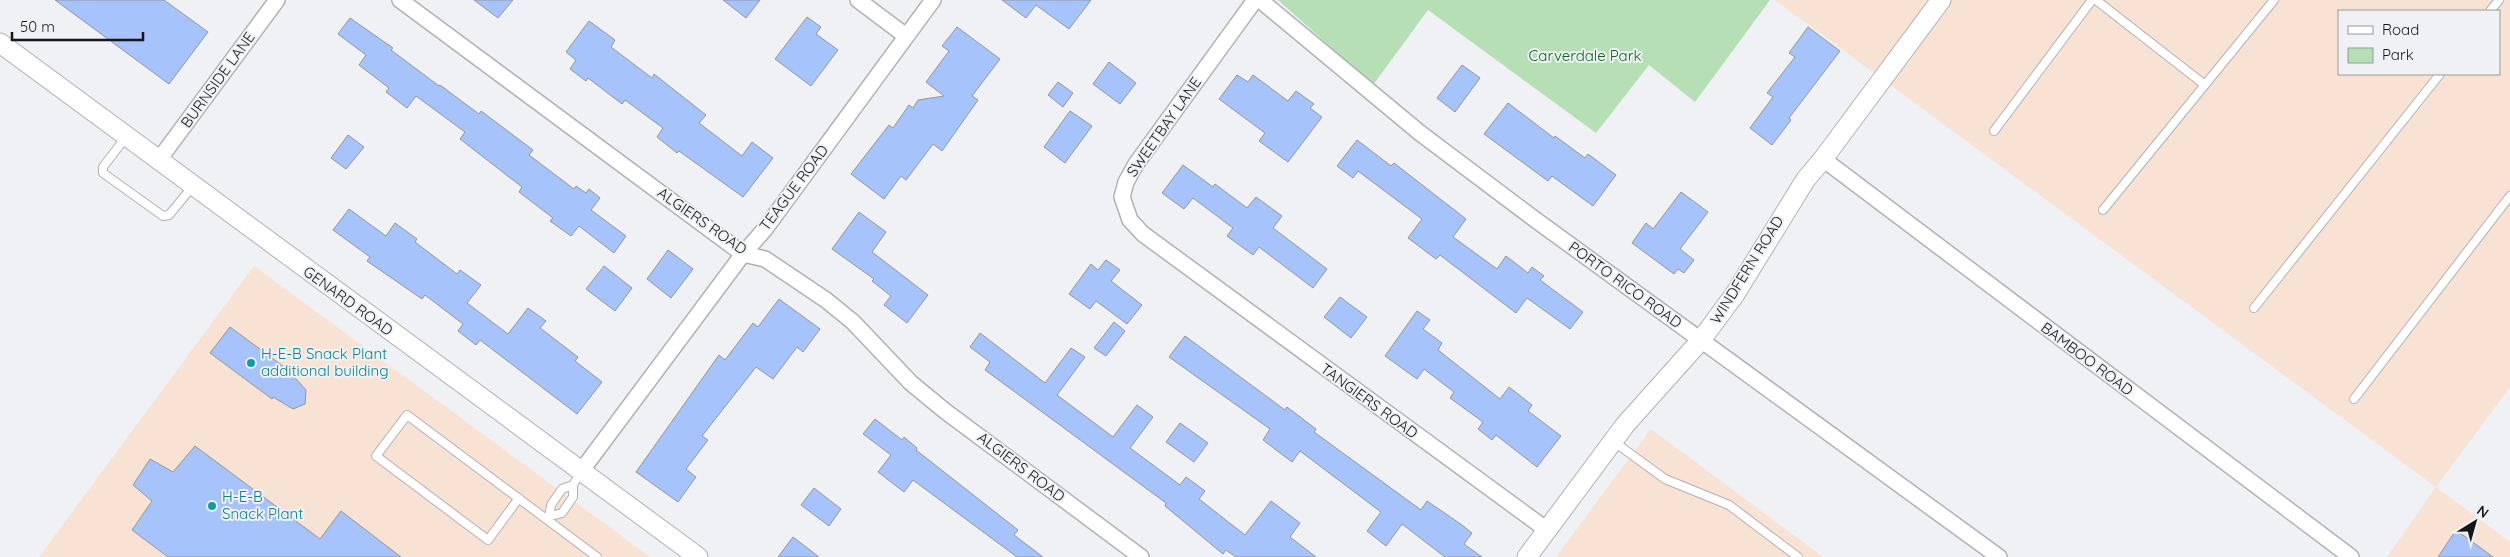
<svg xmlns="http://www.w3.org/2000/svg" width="2510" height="557" viewBox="0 0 2510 557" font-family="Quicksand,sans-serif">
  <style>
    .industrial { fill: #f7e2d4; fill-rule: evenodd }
    .green { fill: #b6dfb5 }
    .building { fill: #a6c3fc; stroke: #949699 }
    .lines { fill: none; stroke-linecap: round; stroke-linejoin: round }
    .service-casing { stroke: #b0b1b5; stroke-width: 10 }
    .minor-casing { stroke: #b0b1b5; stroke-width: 18 }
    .tertiary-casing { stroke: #b0b1b5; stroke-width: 21 }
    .service { stroke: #fff; stroke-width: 8 }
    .minor { stroke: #fff; stroke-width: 15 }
    .tertiary { stroke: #fff; stroke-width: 19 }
    .culture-dot { fill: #0f9aa8; stroke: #eff1f4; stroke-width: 2 }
    .labels { text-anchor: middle; stroke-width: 4; stroke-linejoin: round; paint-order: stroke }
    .park-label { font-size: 15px; fill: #0a6717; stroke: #eff1f4 }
    .street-label { font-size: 15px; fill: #151617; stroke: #eff1f4 }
    .culture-label { font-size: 15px; fill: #0d838f; stroke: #eff1f4; text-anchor: start }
  </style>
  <rect width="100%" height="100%" fill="#eff1f4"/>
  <path class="industrial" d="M1775,0H2510V387L2436,487L2510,542V557H2387L2436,487ZM2339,11H2499V74H2339Z
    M254,266L650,557H39Z
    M1651,429L1823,557H1556Z"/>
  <path class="green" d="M1278,0H1770L1695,102L1649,65L1596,133L1428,10L1373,85Z"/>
  <path class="building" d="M55,0H164L208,32L169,84Z
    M474,0H513L498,18Z
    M723,0H760L746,18Z
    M1002,0H1091L1069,29L1036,5L1026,18Z
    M807,17L821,27L816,34L838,50L811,86L775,59Z
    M350,18L393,48L391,50L439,86L440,85L479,114L481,111L533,150L529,155L574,189L576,186L586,193L589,189L600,198L591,210L626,236L614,253L579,226L571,236L550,221L553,218L519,192L522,187L460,139L465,132L416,96L407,108L386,92L389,88L359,65L366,55L338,34Z
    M589,21L615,40L611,47L652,78L654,74L706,115L699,123L742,156L752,142L773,158L743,197L679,151L677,153L657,137L663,128L625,100L622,104L588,78L586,81L570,69L576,60L566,52Z
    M957,27L1000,59L972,96L978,100L942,151L933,144L906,180L901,176L884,199L851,174L889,125L893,128L909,105L913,108L918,100L944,96L926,82L949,51L942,46Z
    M1808,27L1840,51L1789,118L1791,120L1772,145L1750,128L1773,97L1767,93L1795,57L1789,53Z
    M1109,62L1136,83L1120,104L1093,84Z
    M1462,65L1480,78L1455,112L1437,98Z
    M1237,75L1248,82L1253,75L1288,101L1296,91L1314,104L1310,108L1322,117L1288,162L1259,141L1265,133L1219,99Z
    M1058,82L1073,93L1063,107L1048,95Z
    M1508,103L1554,138L1555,136L1585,158L1588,154L1616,175L1593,206L1552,176L1548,181L1484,134Z
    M1070,111L1092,126L1065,163L1044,147Z
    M348,135L364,147L346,169L331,158Z
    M1357,140L1391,166L1394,163L1466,219L1453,237L1497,269L1506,256L1528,273L1532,267L1544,276L1540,280L1583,312L1570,329L1527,298L1516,313L1440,255L1436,259L1408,238L1422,219L1358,171L1353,178L1337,166Z
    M1183,165L1213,187L1215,184L1247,208L1256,197L1282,216L1273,228L1327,269L1313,288L1259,247L1253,255L1227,236L1233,228L1193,198L1184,209L1162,193Z
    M1681,192L1708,212L1680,249L1694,260L1684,273L1678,269L1674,274L1632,243L1646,223L1653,229Z
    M349,209L386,236L395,223L417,239L415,242L457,274L460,270L481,285L467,303L508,334L528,308L546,321L540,328L578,357L575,361L602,382L577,414L480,340L476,345L458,331L463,324L425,295L422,299L367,261L370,257L333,230Z
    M859,212L886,232L872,252L928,295L907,323L884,305L891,296L872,281L874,279L832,249Z
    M668,250L693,269L671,298L647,279Z
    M1106,260L1120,270L1111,281L1142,305L1127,324L1096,301L1090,309L1069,294L1091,264L1098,270Z
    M604,266L632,288L615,311L586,289Z
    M1340,297L1367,317L1351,338L1324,317Z
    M779,299L820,329L803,352L797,347L773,379L756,367L702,436L708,440L686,469L696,477L678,502L636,472L719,355L725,360L753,323L758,327Z
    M1417,311L1430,320L1423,329L1442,343L1438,350L1500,399L1509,387L1532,405L1528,411L1561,436L1537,467L1496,435L1492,440L1478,429L1483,422L1450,398L1454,392L1424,369L1417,379L1385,356Z
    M1114,322L1125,331L1106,356L1094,348Z
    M230,327L287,369L306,390L305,404L293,409L273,397L272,399L210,353Z
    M980,333L1045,383L1071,348L1085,357L1057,395L1113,437L1137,405L1153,417L1130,448L1180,485L1186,477L1205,491L1199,499L1245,535L1271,501L1300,523L1290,537L1316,557H1236L1226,550L1223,554L1165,506L1166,503L985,370L990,362L970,347Z
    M1185,336L1285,410L1287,407L1316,429L1314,432L1421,510L1427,501L1462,525L1472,533L1464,544L1482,557H1445L1402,524L1386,546L1367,531L1381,512L1300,451L1292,462L1263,440L1270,429L1169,357Z
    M875,419L902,440L904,437L917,448L916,450L1018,530L1014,535L1043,557H1017L913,480L904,492L878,472L891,455L863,434Z
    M1180,423L1208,443L1194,462L1166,442Z
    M195,446L320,539L341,511L401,557H168L132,530L152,501L133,485L150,459L173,472Z
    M814,488L841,509L829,526L801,505Z
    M2456,530L2493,557H2438Z
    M793,537L819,557H778Z"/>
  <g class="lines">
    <defs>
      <path id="service" d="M2096,0L2205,85
        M2490,11L2499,0
        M1994,131L2092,0
        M126,137L103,167V173L163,216L169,215L193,186
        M2103,210L2274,0
        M2254,308L2440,74
        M2354,399L2510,196
        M1613,441L1665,479L1729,505L1798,557
        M519,498L488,540L376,456L407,415L597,557
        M551,516L562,513L573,497V485L582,470
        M549,518L551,505L562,489L573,485"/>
      <path id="minor" d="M400,0L743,254L765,259L826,300L853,322L911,383L945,411L1141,557
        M858,0L906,36
        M1255,0L1136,164L1126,182L1122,197L1130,220L1143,234L1547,530
        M1260,0L1420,133L1533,218L1999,557
        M1823,159L2351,557
        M158,161L277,0
        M582,470L743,254L765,229L933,0"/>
      <path id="tertiary" d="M0,43L698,557
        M1527,557L1625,425L1701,340L1735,294L1806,179L1823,159L1941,0"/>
    </defs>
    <use href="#service" class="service-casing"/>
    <use href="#minor" class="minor-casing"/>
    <use href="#tertiary" class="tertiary-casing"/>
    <use href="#service" class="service"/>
    <use href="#minor" class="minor"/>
    <use href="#tertiary" class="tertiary"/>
  </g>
  <g class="culture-dot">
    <circle cx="251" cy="363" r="5"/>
    <circle cx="212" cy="506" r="5"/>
  </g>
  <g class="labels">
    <g class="park-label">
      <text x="1585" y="61">Carverdale Park</text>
    </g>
    <g class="street-label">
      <text transform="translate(218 80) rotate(-54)" y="5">BURNSIDE LANE</text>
      <text transform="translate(1164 127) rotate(-55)" y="5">SWEETBAY LANE</text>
      <text transform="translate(794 188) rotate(-53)" y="5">TEAGUE ROAD</text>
      <text transform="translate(702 221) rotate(35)" y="5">ALGIERS ROAD</text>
      <text transform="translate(1747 270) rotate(-58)" y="5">WINDFERN ROAD</text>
      <text transform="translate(1625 285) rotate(36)" y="5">PORTO RICO ROAD</text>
      <text transform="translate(348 301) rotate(36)" y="5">GENARD ROAD</text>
      <text transform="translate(2087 359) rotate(37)" y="5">BAMBOO ROAD</text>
      <text transform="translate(1369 401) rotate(36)" y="5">TANGIERS ROAD</text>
      <text transform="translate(1021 467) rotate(37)" y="5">ALGIERS ROAD</text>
    </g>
    <g class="culture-label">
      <text x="261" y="359">H-E-B Snack Plant<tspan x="261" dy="17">additional building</tspan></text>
      <text x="222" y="502">H-E-B<tspan x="222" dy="17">Snack Plant</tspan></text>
    </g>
  </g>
  <rect x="2338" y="10" width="162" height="65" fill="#eff1f4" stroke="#98999c"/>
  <rect x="2348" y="26" width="25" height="8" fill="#ffffff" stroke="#98999c"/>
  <text x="2382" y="35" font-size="15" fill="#151617">Road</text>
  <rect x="2348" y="48" width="25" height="15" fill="#b6dfb5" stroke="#98999c"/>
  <text x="2382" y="60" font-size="15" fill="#151617">Park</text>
  <g transform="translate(2475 522) rotate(37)" stroke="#eff1f4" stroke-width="4" paint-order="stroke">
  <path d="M0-4L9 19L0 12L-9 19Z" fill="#151617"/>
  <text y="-8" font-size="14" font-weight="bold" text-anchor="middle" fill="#151617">N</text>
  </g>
  <path d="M12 32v8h131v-8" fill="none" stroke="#151617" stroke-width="2.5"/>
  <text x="20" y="32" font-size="15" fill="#151617" stroke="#eff1f4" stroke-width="4" paint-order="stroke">50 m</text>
</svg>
